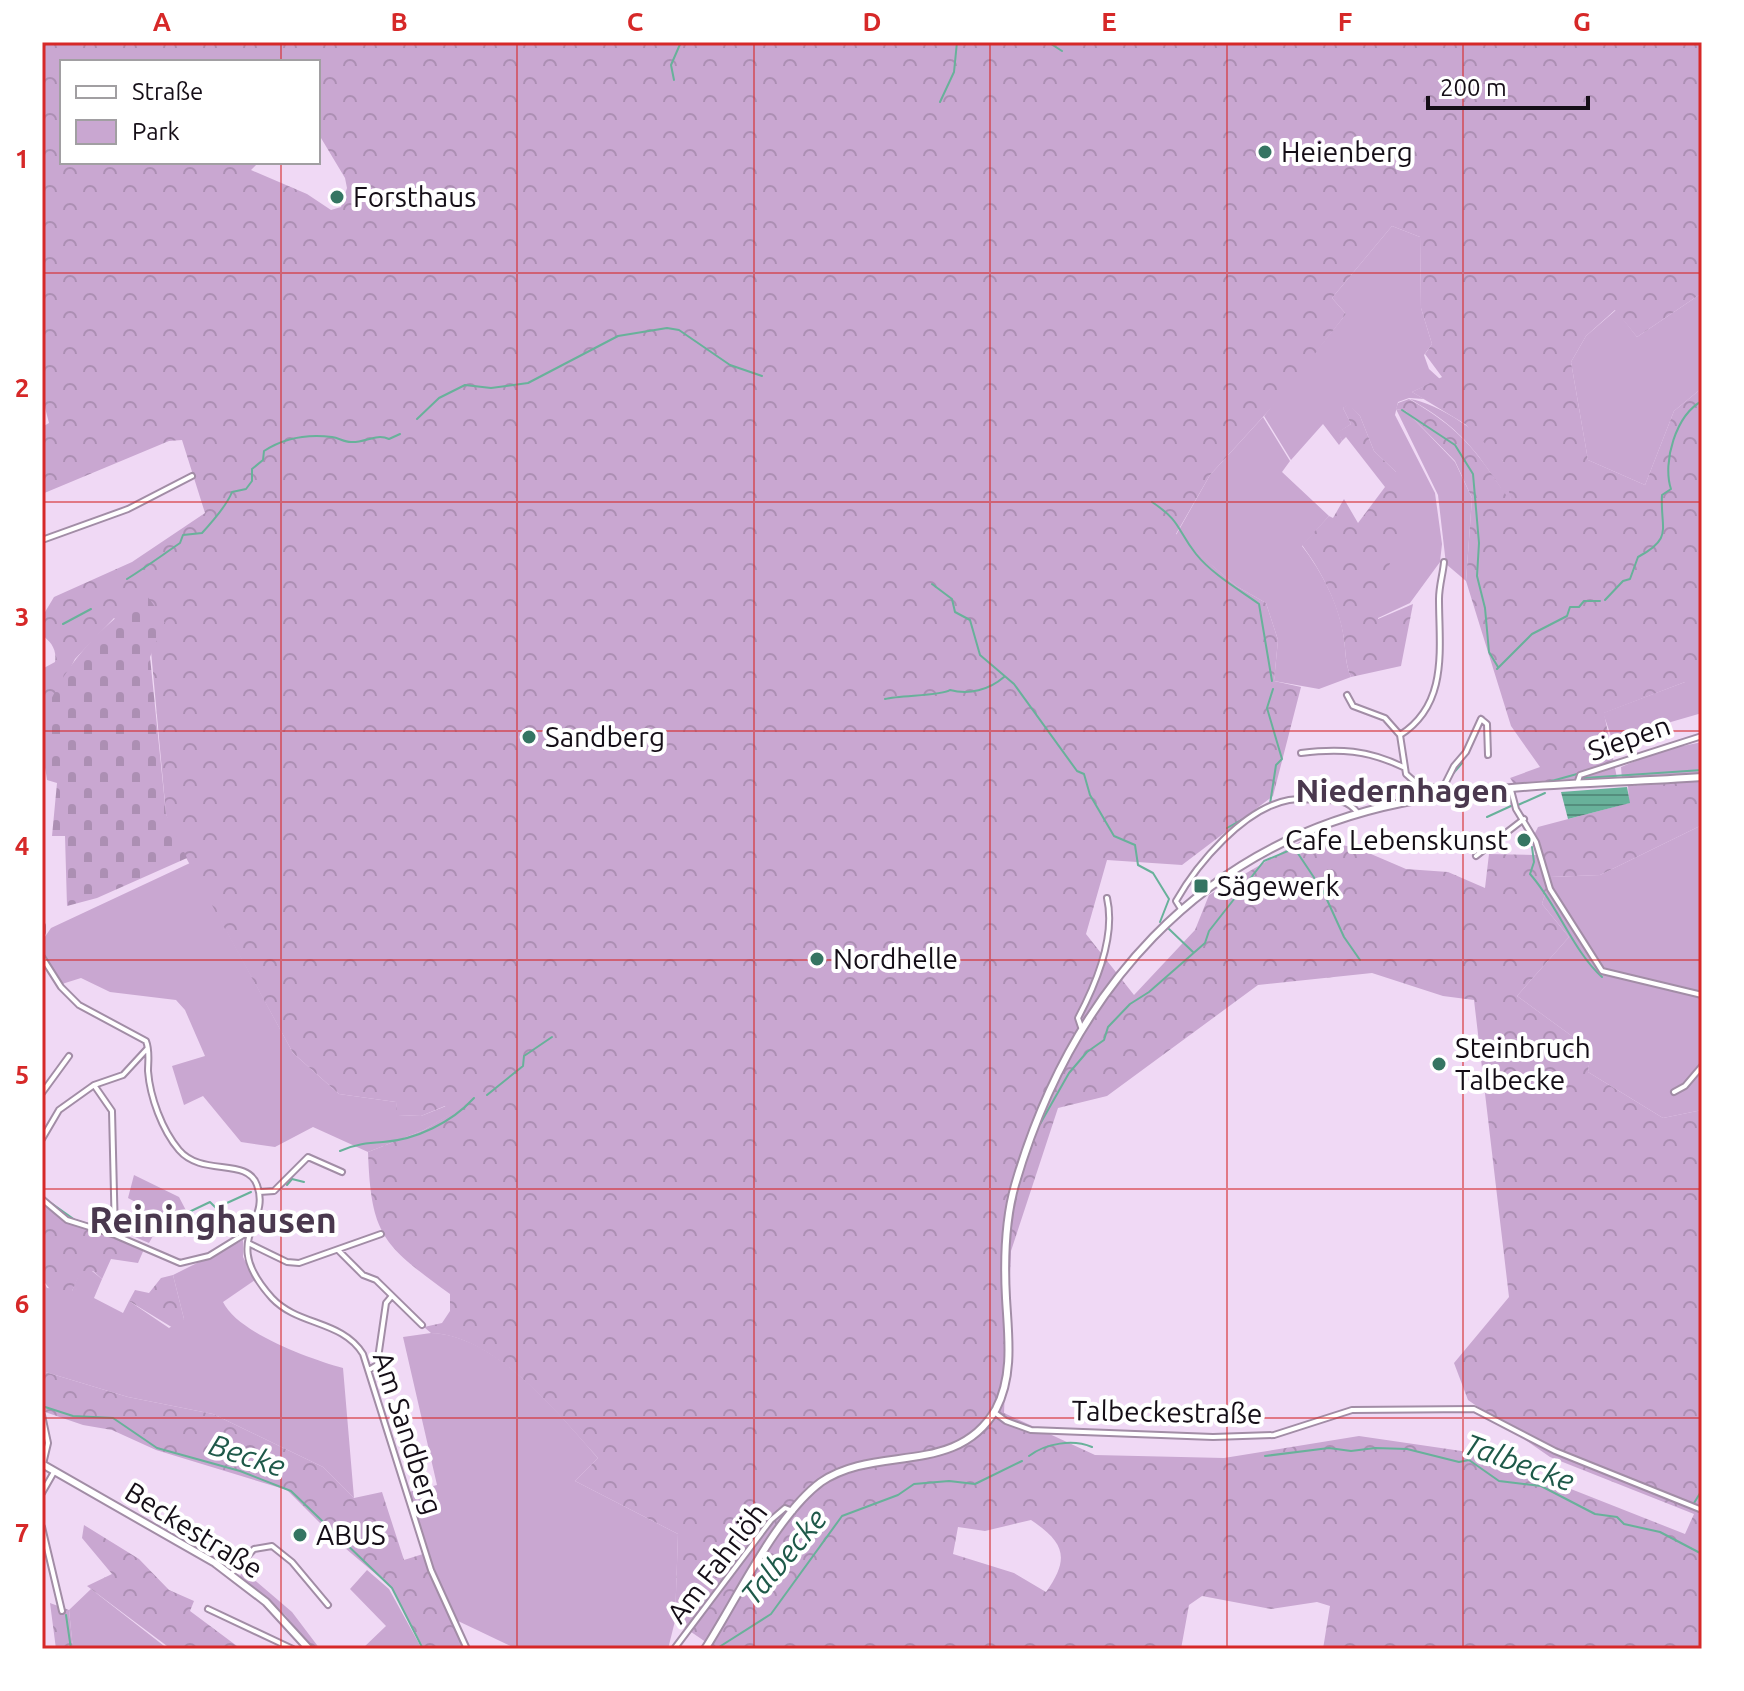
<svg xmlns="http://www.w3.org/2000/svg" width="1744" height="1691" viewBox="0 0 1744 1691" font-family="Ubuntu,sans-serif">
  <style>
    .green { fill: #c9a7d1 }
    .forest { fill: url(#forest-crowns); fill-rule: evenodd }
    .cemetery { fill: url(#cemetery-stones) }
    .water { fill: url(#water-rules) }
    .lines { fill: none; stroke-linecap: round; stroke-linejoin: round }
    .stream { stroke: #68b19a; stroke-width: 2 }
    .minor-casing { stroke: #a28da6; stroke-width: 8 }
    .secondary-casing { stroke: #a28da6; stroke-width: 10 }
    .minor { stroke: #fff; stroke-width: 4 }
    .secondary { stroke: #fff; stroke-width: 6 }
    .grid { fill: none; stroke: #d62828; stroke-width: 2; stroke-opacity: 0.55 }
    .poi-dot { fill: #357562; stroke: #fff; stroke-width: 3 }
    .labels { text-anchor: middle; stroke-width: 8; stroke-linejoin: round; paint-order: stroke }
    .poi-label { font-size: 28px; fill: #150e17; stroke: #fff; text-anchor: start }
    .street-label { font-size: 28px; fill: #150e17; stroke: #fff }
    .water-label { font-size: 30px; font-style: italic; fill: #1e5949; stroke: #fff }
    .quarter-label { font-size: 32px; font-weight: bold; fill: #4a384e; stroke: #fff }
    .district-label { font-size: 36px; font-weight: bold; fill: #4a384e; stroke: #fff }
    .neatline { fill: none; stroke: #d62828; stroke-width: 3 }
    .grid-label { font-size: 26px; text-anchor: middle; font-weight: bold; fill: #d62828 }
  </style>
  <defs>
    <pattern id="forest-crowns" width="20" height="18" patternUnits="userSpaceOnUse" patternTransform="scale(2)"><rect width="20" height="18" fill="#c9a7d1"/><path d="M2 6a3 3 0 1 1 6 0M12 15a3 3 0 1 1 6 0" fill="none" stroke="#ac8fb3"/></pattern>
    <pattern id="cemetery-stones" width="16" height="16" patternUnits="userSpaceOnUse" patternTransform="scale(2)"><rect width="16" height="16" fill="#c9a7d1"/><path d="M2 7V4a2 2 0 0 1 4 0v3zM10 15v-3a2 2 0 0 1 4 0v3z" fill="#ac8fb3"/></pattern>
    <pattern id="water-rules" width="6" height="5" patternUnits="userSpaceOnUse" patternTransform="scale(2)"><rect width="6" height="5" fill="#68b19a"/><path d="M0 2.5h6" fill="none" stroke="#548e7d"/></pattern>
  </defs>
  <rect width="100%" height="100%" fill="#f0d9f5"/>
  <path class="green" d="M1392,226L1420,237L1421,308L1432,344L1424,355L1429,369L1440,379L1412,392L1424,399L1409,398L1398,402L1395,415L1435,493L1442,544L1440,562L1410,603L1378,618V583L1396,472L1374,451L1360,416L1348,405L1343,408L1351,424L1339,432L1342,441L1339,445L1323,424L1291,460L1264,416L1346,314L1332,298Z
    M1702,293V388L1674,411L1645,485L1588,460L1571,362L1586,336L1616,310L1637,337Z
    M1410,399C1437,403 1489,436 1503,461C1509,472 1509,492 1512,505C1477,452 1465,431 1410,399Z
    M1396,409L1406,411L1455,462L1472,498L1466,581L1446,564L1438,495Z
    M1263,417L1290,461L1282,472L1329,516L1302,546C1322,572 1340,606 1344,639C1346,654 1345,663 1351,677L1319,689L1274,681L1278,640L1266,603L1236,586L1176,535L1210,475Z
    M1685,682H1702V713L1612,739L1603,713Z
    M1682,742L1683,746L1702,742V774L1622,780L1621,767Z
    M1702,825V1110L1663,1118L1588,1072L1591,1050L1517,996L1569,937L1542,904L1550,877L1600,875Z
    M190,863L293,1053L339,1094L396,1102L398,1115L421,1116L446,1106L451,1114L424,1130L368,1152L313,1127L275,1147L241,1142L203,1096L184,1105L172,1066L205,1056L185,1010L176,1000L110,992L81,978L62,984L45,958L42,941L51,928Z
    M134,1175L179,1197L192,1222L177,1231L153,1236L149,1243L130,1235L139,1204L128,1198Z
    M243,1240V1257L255,1280L223,1302C238,1333 310,1359 343,1368L354,1498L323,1467L213,1414L128,1397L42,1371V1279L47,1288L72,1291L80,1271H92L102,1279L94,1298L123,1313L129,1301L169,1328L184,1319L173,1275Z
    M431,1333C496,1335 558,1413 598,1458L575,1481L678,1534L675,1621L668,1649H517L458,1621L433,1568L409,1492L437,1485L403,1337Z
    M367,1570L389,1589L422,1649H362L386,1626L350,1589Z
    M91,1589L168,1649H73L69,1610Z"/>
  <path class="forest" d="M42,42H1702V293L1637,337L1615,310L1586,336L1571,362L1588,460L1645,485L1674,411L1702,388V682H1685L1604,713L1617,778L1514,784L1510,778L1540,767L1511,726L1466,581L1472,498L1455,461L1406,411L1396,409L1398,403L1409,399C1464,431 1476,451 1511,502L1503,461L1465,424L1412,392L1442,377L1425,354L1432,344L1421,308L1420,237L1392,226L1332,298L1346,314L1281,397L1210,475L1176,534L1236,586L1266,603L1278,640L1274,681L1301,687L1273,796L1182,865L1107,860L1086,934L1134,995L1195,930L1209,895L1306,838L1357,848L1406,869L1448,872L1485,888L1489,854L1536,855L1532,839L1538,827L1629,803L1628,786L1702,781V825L1600,875L1550,877L1542,904L1569,937L1517,996L1591,1050L1588,1072L1663,1118L1702,1110V1649H1323L1330,1606L1317,1602L1271,1609L1202,1596L1189,1605L1181,1649H716L675,1621L678,1534L575,1481L598,1458C557,1413 496,1336 431,1333L424,1327L442,1323L450,1311V1294C383,1245 371,1236 368,1152L424,1130L450,1114L445,1106L421,1116L397,1115L396,1102L339,1094L293,1053L172,832L166,814L151,651L114,618L75,659L42,724V669L55,662C57,649 51,642 42,635V617L54,597L132,562L205,513L182,440L169,441L42,494V427L49,423L42,396ZM62,62H318V133L345,178L347,188L341,207L331,210L307,194L251,170L259,162H62ZM1372,973L1443,996L1474,1000L1509,1297L1454,1363L1468,1400L1550,1457L1694,1514L1685,1534L1482,1454L1359,1436L1224,1458L1095,1455L1004,1413L1011,1251L1058,1108L1107,1096L1258,985ZM1031,1520C1065,1543 1070,1558 1046,1592L1014,1573L953,1554L958,1527L985,1531Z
    M1348,404L1360,416L1374,451L1396,472C1400,506 1402,557 1378,583V619L1413,604L1401,666L1351,677C1345,663 1346,653 1344,639C1339,605 1322,572 1302,545L1329,516L1333,518L1344,499L1358,523L1385,487L1346,437L1342,441L1338,432L1351,424L1343,408Z
    M42,1202L67,1220L145,1247L138,1263L111,1259L102,1279L93,1271H81L72,1291L59,1301L42,1279Z
    M173,1275L184,1319L178,1331L129,1301L135,1290L149,1293L161,1278Z
    M42,1371L128,1397L213,1414L323,1467L354,1498L382,1492L404,1560L423,1554L465,1649H424L391,1587L345,1548L287,1490L156,1450L112,1430L83,1425L45,1412Z
    M84,1525L139,1559L169,1590L194,1601L190,1611L241,1649H171L87,1586L112,1574L82,1538Z
    M244,1571L292,1612L320,1649H313L285,1615L239,1577Z
    M50,1603L69,1610L73,1649H56Z"/>
  <path class="cemetery" d="M148,597L165,621L150,657L166,814L187,858L97,898L67,906L65,836H52L57,783L47,780C45,763 38,741 42,724C55,675 104,618 148,597Z"/>
  <path class="water" d="M1627,787L1630,803L1568,819L1561,792Z"/>
  <g class="lines">
    <path class="stream" d="M1048,42L1062,51
      M674,80L671,65L681,42
      M940,102L954,72L957,42
      M1402,410L1455,445L1473,474L1479,543L1477,576L1485,608L1489,652L1498,667
      M417,419L439,398L465,385L491,388L528,383L618,336L667,328L679,330L730,365L762,376
      M1152,502C1182,522 1176,529 1196,554C1212,574 1238,589 1259,604L1272,681
      M127,579C146,567 161,556 180,543L183,535L202,533C213,521 227,505 232,492L246,489L252,481V469L263,460L264,451C284,438 308,434 332,437C339,438 344,442 351,442C365,443 376,433 389,439L400,434
      M932,584L952,599L955,612L970,620L980,655L1014,684L1077,771L1084,774L1090,795L1114,836L1135,845L1138,865L1153,873L1169,899L1160,922
      M1605,600L1623,581L1630,579L1638,557C1674,538 1660,529 1662,495L1671,489C1662,462 1676,415 1702,401
      M63,624L91,609
      M1497,669L1532,634L1567,616L1570,607H1579L1584,601H1600
      M885,699C900,695 942,696 950,690C969,695 989,690 1004,677
      M1469,741L1475,728
      M1451,776L1462,763
      M1584,778L1702,770
      M1548,782L1577,774
      M1518,805L1545,793
      M1487,817L1511,806
      M1227,828L1270,804L1276,765L1282,759L1267,708L1273,689
      M1293,846L1323,891L1344,937L1360,960
      M1532,847L1534,862L1530,874C1557,904 1573,951 1602,977
      M1239,873L1247,885
      M1169,929L1193,952
      M487,1095L523,1066L524,1056L552,1037
      M1040,1124L1069,1073L1087,1052L1104,1040L1108,1027L1130,1004L1149,992L1205,943L1209,931L1264,861L1312,841
      M340,1151C356,1144 367,1143 383,1142C416,1140 452,1122 474,1098
      M287,1185L292,1179L304,1182
      M51,1203L75,1220L110,1231
      M125,1233L190,1224L189,1212L210,1202L216,1208L251,1192
      M42,1406L73,1416L113,1418L157,1448L240,1471L291,1491L392,1588L423,1649
      M1029,1456C1046,1443 1073,1439 1092,1447
      M1265,1456L1329,1448L1351,1451L1375,1448L1407,1449L1459,1462L1469,1460L1499,1481L1541,1486L1595,1514L1617,1517L1624,1524L1660,1532L1702,1554
      M1694,1503L1702,1490
      M66,1615L71,1649
      M716,1649L771,1614L842,1516L898,1495L914,1484L949,1481L975,1484L1022,1461"/>
    <defs>
      <path id="minor" d="M42,540L128,509L192,476
        M1347,695L1353,706L1385,718L1400,735
        M1481,719L1487,724L1488,755
        M1301,753C1339,748 1368,750 1403,767
        M1577,784L1580,775L1702,736
        M1442,790L1415,782L1406,774L1400,735C1449,704 1439,648 1439,599C1439,586 1443,574 1444,562
        M1442,790L1454,766L1466,752L1481,719
        M1511,790L1516,809L1536,842L1550,889L1602,971L1702,995
        M1476,856L1524,819
        M1181,909L1176,901C1197,864 1244,808 1289,800C1299,798 1310,800 1320,800C1337,800 1347,799 1358,813
        M42,926V932
        M42,957L61,987L79,1005L146,1041C150,1051 148,1061 148,1071C150,1097 162,1130 179,1150C202,1177 247,1157 257,1185C272,1225 218,1238 272,1298C298,1326 342,1320 363,1354L431,1570L467,1649
        M1081,1027L1078,1018C1096,984 1116,937 1107,898
        M94,1085L112,1111L115,1235
        M1674,1092L1685,1086L1702,1066
        M42,1093L69,1056
        M42,1139L59,1110L94,1085L123,1075L147,1049
        M259,1192L274,1191L308,1157L342,1172
        M42,1199L67,1220L115,1235L180,1263L209,1256L248,1232
        M248,1243L287,1262L299,1263L381,1234
        M339,1251L363,1275L376,1280L422,1325
        M369,1370L377,1365L386,1303L391,1297
        M994,1412L1006,1421L1031,1430L1213,1437L1274,1435L1352,1410L1474,1409L1555,1451L1702,1510
        M42,1415L48,1443L43,1464
        M42,1493L54,1472
        M42,1527L62,1611
        M230,1575L254,1549L272,1546L292,1562L328,1605
        M208,1609L293,1649
        M674,1649L771,1520L785,1508L793,1511"/>
      <path id="secondary" d="M42,1464L215,1563L266,1602L309,1649
        M705,1649C736,1601 776,1515 821,1482C876,1444 957,1477 996,1409C1014,1375 1008,1334 1006,1298C1004,1261 1005,1220 1015,1185C1071,992 1199,844 1401,803C1499,783 1603,784 1702,777"/>
    </defs>
    <use href="#minor" class="minor-casing"/>
    <use href="#secondary" class="secondary-casing"/>
    <use href="#minor" class="minor"/>
    <use href="#secondary" class="secondary"/>
  </g>
  <path class="grid" d="M281,42V62M517,42V1649M754,42V1649M990,42V1649M1227,42V1649M1463,42V1649M281,162V1649M42,273H1702M42,502H1702M42,731H1702M42,960H1702M42,1189H1702M42,1418H1702"/>
  <g class="poi-dot">
    <circle cx="1265" cy="152" r="8"/>
    <circle cx="337" cy="197" r="8"/>
    <circle cx="529" cy="737" r="8"/>
    <circle cx="1524" cy="840" r="8"/>
    <rect x="1193" y="878" width="16" height="16" rx="4"/>
    <circle cx="817" cy="959" r="8"/>
    <circle cx="1439" cy="1064" r="8"/>
    <circle cx="300" cy="1535" r="8"/>
  </g>
  <g class="labels">
    <g class="poi-label">
      <text x="1281" y="162">Heienberg</text>
      <text x="353" y="207">Forsthaus</text>
      <text x="545" y="747">Sandberg</text>
      <text x="1508" y="850" text-anchor="end">Cafe Lebenskunst</text>
      <text x="1217" y="896">Sägewerk</text>
      <text x="833" y="969">Nordhelle</text>
      <text x="1455" y="1058">Steinbruch<tspan x="1455" dy="32">Talbecke</tspan></text>
      <text x="316" y="1545">ABUS</text>
    </g>
    <g class="street-label">
      <text transform="translate(1629 738) rotate(-19)" y="10">Siepen</text>
      <text transform="translate(1167 1412) rotate(1)" y="10">Talbeckestraße</text>
      <text transform="translate(408 1433) rotate(72)" y="10">Am Sandberg</text>
      <text transform="translate(194 1530) rotate(32)" y="10">Beckestraße</text>
      <text transform="translate(717 1563) rotate(-52)" y="10">Am Fahrlöh</text>
    </g>
    <g class="water-label">
      <text transform="translate(247 1456) rotate(18)" y="10">Becke</text>
      <text transform="translate(1519 1463) rotate(20)" y="10">Talbecke</text>
      <text transform="translate(784 1557) rotate(-50)" y="10">Talbecke</text>
    </g>
    <g class="quarter-label">
      <text x="1402" y="802">Niedernhagen</text>
    </g>
    <g class="district-label">
      <text x="213" y="1233">Reininghausen</text>
    </g>
  </g>
  <rect width="1744" height="1691" fill="none" stroke="#ffffff" stroke-width="88"/>
  <rect x="60" y="60" width="260" height="104" fill="#ffffff" stroke="#a19fa2" stroke-width="2"/>
  <rect x="76" y="86" width="40" height="12" fill="#ffffff" stroke="#a19fa2" stroke-width="2"/>
  <text x="132" y="100" font-size="24" fill="#150e17">Straße</text>
  <rect x="76" y="120" width="40" height="24" fill="#c9a7d1" stroke="#a19fa2" stroke-width="2"/>
  <text x="132" y="140" font-size="24" fill="#150e17">Park</text>
  <path d="M1428 96v12h160v-12" fill="none" stroke="#150e17" stroke-width="4"/>
  <text x="1440" y="96" font-size="24" fill="#150e17" stroke="#ffffff" stroke-width="6" paint-order="stroke">200 m</text>
  <rect x="44" y="44" width="1656" height="1603" class="neatline"/>
  <g class="grid-label">
    <text x="162" y="31">A</text>
    <text x="399" y="31">B</text>
    <text x="635" y="31">C</text>
    <text x="872" y="31">D</text>
    <text x="1109" y="31">E</text>
    <text x="1345" y="31">F</text>
    <text x="1582" y="31">G</text>
    <text x="22" y="168">1</text>
    <text x="22" y="397">2</text>
    <text x="22" y="626">3</text>
    <text x="22" y="855">4</text>
    <text x="22" y="1084">5</text>
    <text x="22" y="1313">6</text>
    <text x="22" y="1542">7</text>
  </g>
</svg>
